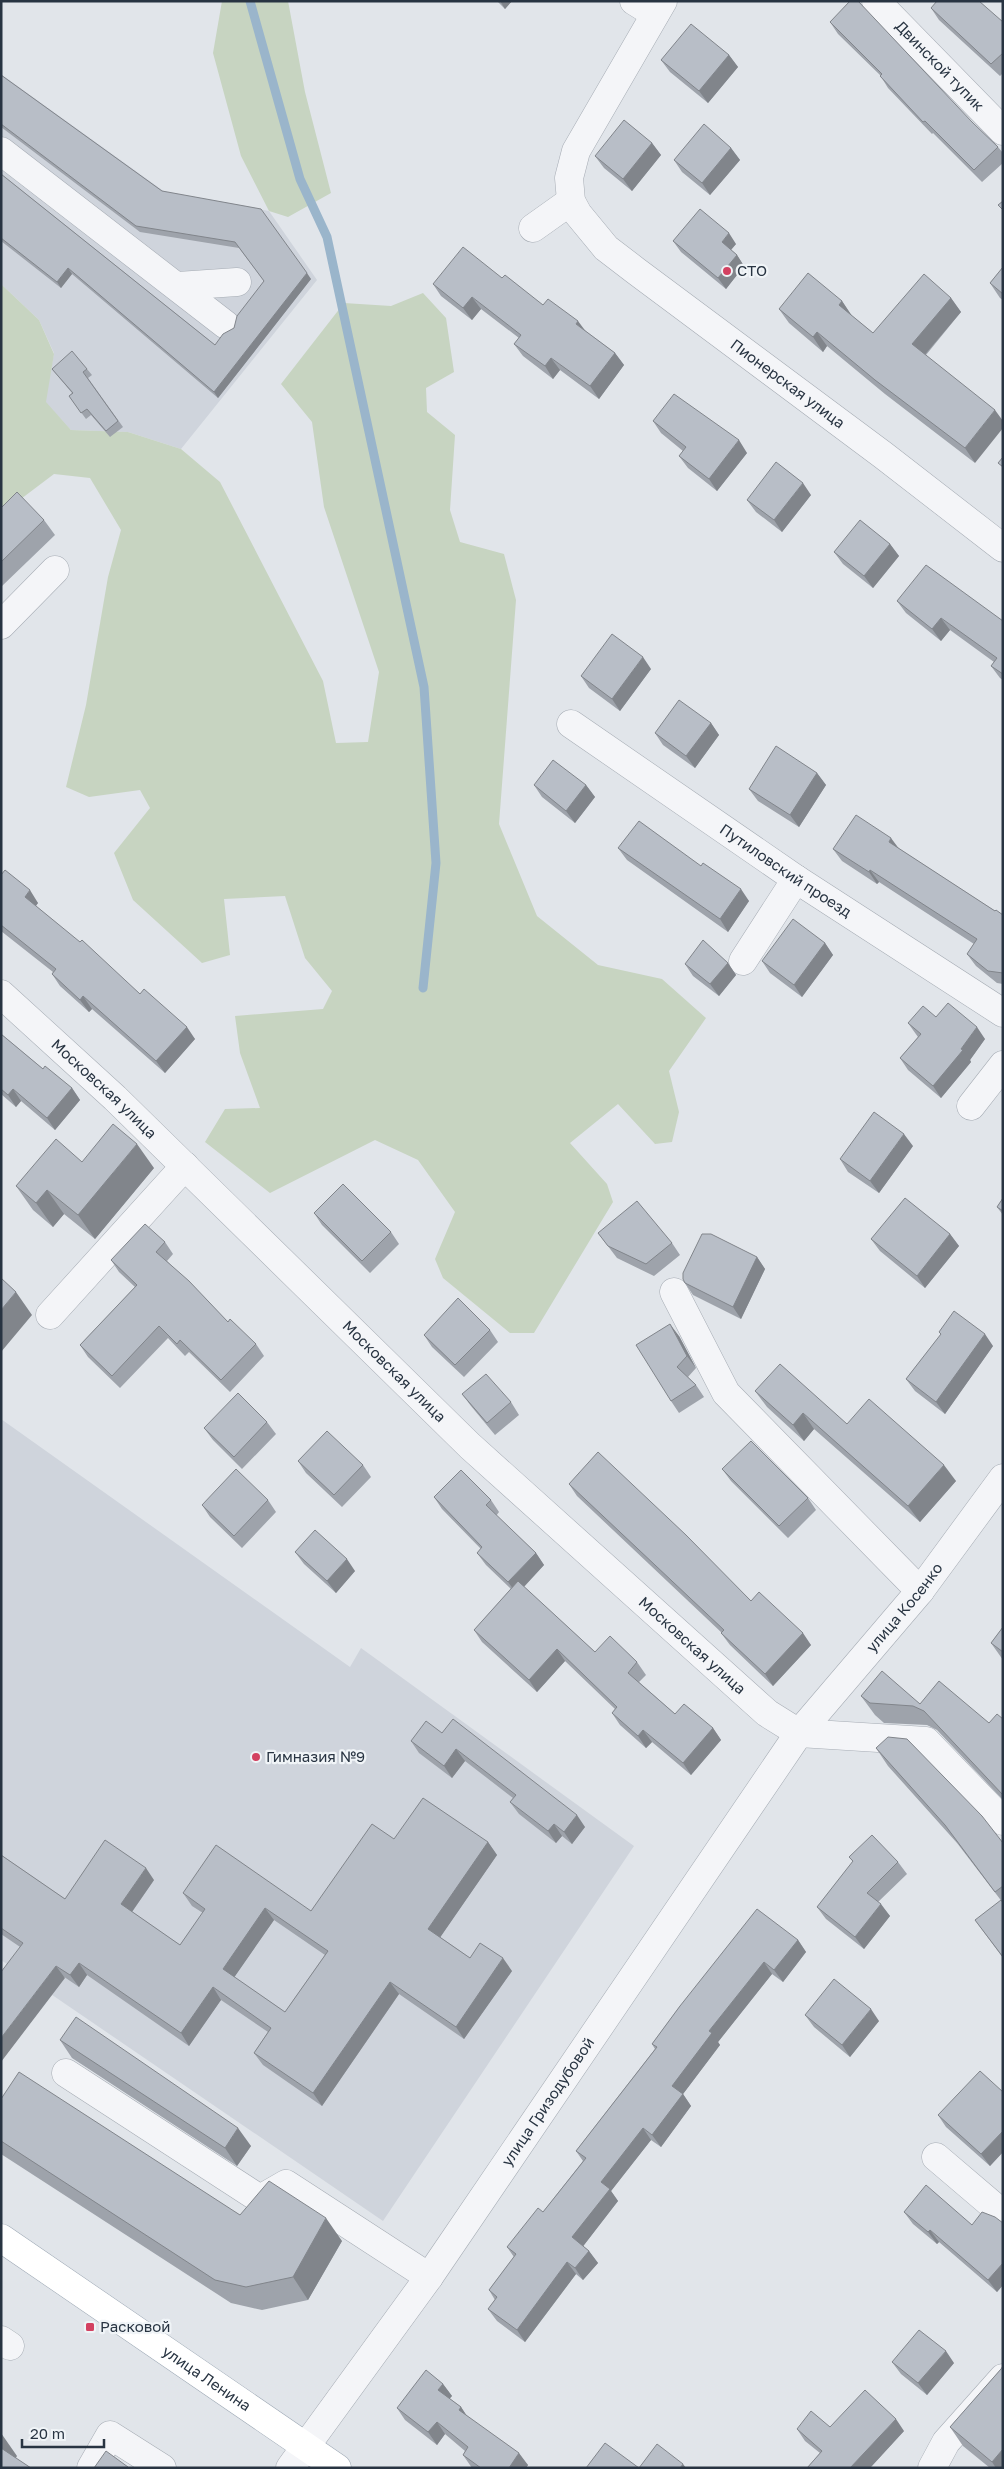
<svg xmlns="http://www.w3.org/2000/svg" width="1004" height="2469" viewBox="0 0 1004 2469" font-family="'Golos Text',sans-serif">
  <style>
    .built { fill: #cfd4dc }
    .green { fill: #c7d4c1 }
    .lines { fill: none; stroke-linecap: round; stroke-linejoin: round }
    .stream { stroke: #9ab5cb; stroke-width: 9 }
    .minor-casing { stroke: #a6acb4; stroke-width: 29 }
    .major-casing { stroke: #9faab6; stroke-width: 29 }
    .minor { stroke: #f4f5f8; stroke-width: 28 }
    .major { stroke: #fff; stroke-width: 28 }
    .wall { fill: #9ea3ab; fill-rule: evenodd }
    .shaded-wall { fill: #81858b }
    .building { fill: #b8bec7; stroke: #81858b; fill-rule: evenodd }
    .poi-dot { fill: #d34161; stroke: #f0f4f7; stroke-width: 2 }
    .labels { text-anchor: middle; stroke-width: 4.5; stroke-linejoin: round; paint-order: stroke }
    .street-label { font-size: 15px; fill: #283442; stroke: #f0f4f7 }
    .poi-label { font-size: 15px; fill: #283442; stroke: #f0f4f7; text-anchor: start }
  </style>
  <rect width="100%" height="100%" fill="#e1e5ea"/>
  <path class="built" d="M1,74L165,192L269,211L317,280L181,449L128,432L71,430L45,402L54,353L39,320L1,284Z
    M1,1419L350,1667L361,1648L634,1846L383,2221L1,1960Z"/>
  <path class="green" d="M222,1H288L305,92L331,193L288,217L269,211L241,156L213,53Z
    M1,284L39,320L54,354L46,402L71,430L128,432L181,449L220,482L323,681L336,743L368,742L379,672L324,507L312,422L281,384L344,303L391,306L423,293L446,318L454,372L426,388L427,412L455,435L450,510L460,542L504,554L516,600L499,824L537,916L598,965L662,979L706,1018L669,1071L679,1112L672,1142L655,1144L618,1104L570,1143L607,1184L613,1202L534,1333H510L443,1278L435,1259L455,1212L418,1160L375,1140L270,1193L205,1142L225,1109L260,1108L240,1053L235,1016L323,1009L332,991L305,958L285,896L224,899L230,955L202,963L133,900L114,853L150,808L140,790L89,797L66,787L86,705L108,577L121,530L90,478L54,474L1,514Z"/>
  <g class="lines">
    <path class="stream" d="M250,1L300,179L327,237L424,687L436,863L423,988"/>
    <defs>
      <g id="minor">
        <path d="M634,1L655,14"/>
        <path id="s1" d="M663,1L576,151L569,178L571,201L578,214L606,248L636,271L883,455L1003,548"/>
        <path id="s2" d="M876,1L1003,131"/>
        <path d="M1,151L226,325"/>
        <path d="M533,228L571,201"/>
        <path d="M178,286L237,282"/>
        <path d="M1,625L55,570"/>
        <path id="s3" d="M571,724L796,879L1003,1013"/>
        <path d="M743,961L796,879"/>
        <path id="s4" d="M1,994L115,1098L470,1446L767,1713L799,1733L926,1741L1003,1821"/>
        <path d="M971,1106L1003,1065"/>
        <path d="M674,1292L726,1393L920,1591"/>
        <path d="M50,1315L185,1166"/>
        <path d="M66,2073L260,2199L286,2184L429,2277"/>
        <path d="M936,2157L1003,2214"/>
        <path d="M1,2340L10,2346"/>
        <path d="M91,2468L110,2435L162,2468"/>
        <path id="s5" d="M290,2468L429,2277L799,1733L920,1591L1003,1478"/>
        <path d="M932,2468L946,2442L1003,2378"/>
      </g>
      <g id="major">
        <path id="s6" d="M1,2238L337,2468"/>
      </g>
    </defs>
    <use href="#minor" class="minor-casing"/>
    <use href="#major" class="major-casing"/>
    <use href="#minor" class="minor"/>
    <use href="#major" class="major"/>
  </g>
  <path class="wall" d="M497,1H512L505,9Z
    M931,8L1003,22V73L1000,76L939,20Z
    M830,22L972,122L998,147L1003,153V163L982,182L933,133L932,134L888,88L880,75L838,34Z
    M729,55L738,67L708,103L670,72L661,60Z
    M1,75L162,191L311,279L218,398L72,274L61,288L1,241V174L215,345L234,328L264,281L239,248L140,232L1,127Z
    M652,143L661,155L632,191L604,168L595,156Z
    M731,148L740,160L710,195L682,172L674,160Z
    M673,241L736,244L731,250L737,255L744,266L726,289L681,252Z
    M1003,267V300L1000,298L990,283Z
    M502,278L543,305L584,330L615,353L624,365L599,399L560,370L553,379L523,356L514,344L519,338L481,309L472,320L441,296L433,284Z
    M951,298L961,312L926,355L975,463L885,394L827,346L823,352L789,323L779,309L842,301L852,316L873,333Z
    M52,369H87L92,375L88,378L123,427L110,437L91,415L86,419L69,396L72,393Z
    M653,421L747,453L717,491L688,468L679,456L683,451L661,433Z
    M811,495L782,532L756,512L747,500Z
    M1,508L44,520L55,535L1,587Z
    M890,544L899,556L873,588L843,564L834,552Z
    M897,601L1003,621V680L1000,678L991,666L994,662L950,630L941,641L906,613Z
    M651,669L620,711L589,688L581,676Z
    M711,723L719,735L695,768L663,745L655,733Z
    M817,773L826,785L799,827L758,801L749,789Z
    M534,785H586L595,797L575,823L542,797Z
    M618,848L701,866L749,901L728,932L627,860Z
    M898,848L995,911L1003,915V984L997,983L976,966L967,954L974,944L879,882L877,884L842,861L833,849Z
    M1,875L38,903L36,906L140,994L195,1039L165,1073L92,1009L89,1012L60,986L52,974L53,972L1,931Z
    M825,943L833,955L802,997L770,973L762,961Z
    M728,963L736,975L719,996L693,976L685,964Z
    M936,1017L985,1039L970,1060L971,1062L941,1098L908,1070L900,1058L918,1037L908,1023Z
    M1,1034L43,1069L72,1088L80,1100L55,1130L21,1101L16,1107L1,1094Z
    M913,1146L879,1193L848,1172L840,1159Z
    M154,1168L95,1239L64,1214L53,1227L33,1210L16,1186Z
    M1003,1198V1215L997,1207Z
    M314,1213L391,1232L399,1244L370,1273L322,1225Z
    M598,1233L672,1243L680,1255L654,1276L617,1258Z
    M950,1234L959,1246L925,1288L880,1251L871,1239Z
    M165,1242L173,1254L167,1261L228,1322L256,1344L264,1356L230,1392L189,1352L185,1356L168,1338L120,1388L88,1357L80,1345L135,1287L119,1272L111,1260Z
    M757,1257L765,1269L741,1319L693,1295L685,1283Z
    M490,1330L498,1342L464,1377L432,1347L424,1335Z
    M939,1332L993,1346L945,1414L915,1391L906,1379L941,1335Z
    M679,1336L696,1368L688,1377L696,1385L704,1397L679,1413L671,1401Z
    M755,1391L847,1424L956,1481L920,1522L814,1429L804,1441L767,1407Z
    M462,1394L511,1402L519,1415L495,1435L471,1406Z
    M267,1422L276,1434L242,1469L213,1440L204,1428Z
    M298,1461L363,1465L371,1477L342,1507L306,1473Z
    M722,1469L808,1498L816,1510L788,1538L731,1481Z
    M569,1484L751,1601L811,1645L773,1686L730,1645L721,1633H722L577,1496Z
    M434,1497L491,1500L499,1512L496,1516L536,1553L544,1565L524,1587L595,1652L637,1662L646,1675L639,1682L675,1714L713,1728L721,1740L691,1775L652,1742L646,1748L620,1725L612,1713L615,1709L565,1661L537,1692L482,1642L474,1630L511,1589L486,1565L477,1553L481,1549L442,1509Z
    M268,1500L276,1512L242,1548L210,1517L202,1505Z
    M295,1552L355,1571L336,1593L304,1564Z
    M1003,1627V1660L991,1643Z
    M861,1696L920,1704L989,1723L1003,1719V1800L937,1730L927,1725L884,1723L875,1715Z
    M442,1733L585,1827L572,1844L562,1836L556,1843L519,1814L510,1802L513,1798L465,1761L452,1778L419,1753L411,1741Z
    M876,1748L1003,1843V1903L957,1843L888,1766Z
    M394,1839L488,1842L497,1855L440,1937L470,1958L512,1971L464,2039L399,1994L322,2106L263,2065L254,2053L268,2032L221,2000L189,2046L87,1975L79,1987L1,1934V1855L65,1899L154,1880L132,1912L180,1945L203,1913L192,1906L183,1893L311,1911ZM274,1920L325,1955L285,2012L234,1977Z
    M849,1857L898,1862L907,1874L878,1902L890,1916L864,1949L826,1919L817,1907L853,1862Z
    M1003,1903V1958L975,1920Z
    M798,1940L806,1952L783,1982L772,1974L718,2042L720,2045L683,2094L691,2106L661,2147L651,2140L611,2191L618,2201L583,2246L589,2251L598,2263L583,2280L576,2274L525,2342L497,2321L488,2309L495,2300L489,2290L514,2257L507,2247L543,2212L583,2161L576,2151L655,2049L652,2044L680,2006Z
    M805,2015L879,2021L850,2057L814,2027Z
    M60,2040L251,2146L237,2166L72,2058Z
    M1003,2092V2152L990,2166L946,2127L938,2115Z
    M1,2099L240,2215L342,2241L308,2300L262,2310L231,2303L1,2154Z
    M904,2212L972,2225L1003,2223V2285L997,2292L939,2242L937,2244L913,2224Z
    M892,2362L954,2363L927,2395L901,2374Z
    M1001,2369L1003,2468H990L963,2446L950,2427Z
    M443,2384L452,2396L449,2398L461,2407L466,2415L528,2465L526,2468H472L463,2455L465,2451L445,2434L437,2445L405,2420L397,2408Z
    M830,2427L904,2431L870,2468H807L820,2453L805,2441L797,2429Z"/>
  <path class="shaded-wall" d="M500,1H512L505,9Z
    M729,55L738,67L708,103L699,91Z
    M652,143L661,155L632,191L623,179Z
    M731,148L740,160L710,195L702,183Z
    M729,233L736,244L729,252L722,242Z
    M737,255L744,266L726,289L718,278Z
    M68,268L72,274L61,288L57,282Z
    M307,273L311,279L218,398L214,392Z
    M472,297L481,309L472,320L463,308Z
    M951,298L961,312L922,358L912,344Z
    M842,301L852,316L849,320L839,305Z
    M578,321L587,333L576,324Z
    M817,332L827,346L823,352L813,337Z
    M615,353L624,365L599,399L590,386Z
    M551,358L560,370L553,379L545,366Z
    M995,410L1003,421V428L975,463L965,448Z
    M739,440L747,453L717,491L709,479Z
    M803,483L811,495L782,532L774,520Z
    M890,544L899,556L873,588L864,576Z
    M941,618L950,630L941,641L932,629Z
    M643,657L651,669L620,711L612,699Z
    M711,723L719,735L695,768L686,756Z
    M817,773L826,785L799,827L790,815Z
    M586,785L595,797L575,823L566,811Z
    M891,838L900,850L889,842Z
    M870,870L879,882L877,884L869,872Z
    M741,889L749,901L728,932L720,919Z
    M30,890L38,903L33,909L25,897Z
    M825,943L833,955L802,997L794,985Z
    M728,963L736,975L719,996L710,984Z
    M83,996L92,1009L89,1012L80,1000Z
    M187,1027L195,1039L165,1073L156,1061Z
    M977,1027L985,1039L970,1060L971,1062L941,1098L933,1086L961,1049Z
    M72,1088L80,1100L55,1130L47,1118Z
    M13,1089L21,1101L16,1107L8,1095Z
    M904,1134L913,1146L879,1193L870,1181Z
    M137,1144L154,1168L95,1239L78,1215Z
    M47,1190L64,1214L53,1227L36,1203Z
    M950,1234L959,1246L925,1288L917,1276Z
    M757,1257L765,1269L741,1319L733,1307Z
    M16,1292L32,1315L1,1352V1310Z
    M670,1324L679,1336L696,1368L687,1356Z
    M985,1334L993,1346L945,1414L936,1402Z
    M803,1413L814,1429L804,1441L793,1425Z
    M944,1465L956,1481L920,1522L908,1506Z
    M536,1553L544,1565L517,1594L508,1582Z
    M347,1559L355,1571L336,1593L327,1581Z
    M803,1633L811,1645L773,1686L765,1674Z
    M557,1649L565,1661L537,1692L529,1680Z
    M713,1728L721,1740L691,1775L683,1763Z
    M643,1730L652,1742L646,1748L638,1736Z
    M456,1749L465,1761L452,1778L444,1766Z
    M577,1815L585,1827L572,1844L564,1832Z
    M554,1824L562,1836L556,1843L548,1831Z
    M488,1842L497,1855L437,1942L428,1929Z
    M146,1868L154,1880L129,1916L121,1904Z
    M881,1904L890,1916L864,1949L855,1937Z
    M265,1908L274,1920L231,1982L223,1969Z
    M798,1940L806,1952L783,1982L774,1970Z
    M503,1958L512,1971L464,2039L456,2027Z
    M764,1962L772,1974L718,2042L720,2045L683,2094L691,2106L661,2147L652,2135L672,2086L709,2031Z
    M79,1963L87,1975L79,1987L70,1975Z
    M56,1966L65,1978L1,2062V2038Z
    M390,1982L399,1994L322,2106L313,2093Z
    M213,1987L221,2000L189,2046L181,2033Z
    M871,2009L879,2021L850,2057L842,2045Z
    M238,2128L251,2146L237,2166L225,2148Z
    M643,2128L651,2140L611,2191L618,2201L581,2249L572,2237L601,2182Z
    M1003,2131V2152L990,2166L981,2154Z
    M326,2218L342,2241L308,2300L293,2277Z
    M930,2230L939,2242L937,2244L928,2232Z
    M589,2251L598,2263L583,2280L575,2268Z
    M567,2262L576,2274L525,2342L517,2330Z
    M1003,2263V2285L997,2292L988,2280Z
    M946,2351L954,2363L927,2395L918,2383Z
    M443,2384L452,2396L447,2402L438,2390Z
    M461,2407L469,2419L459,2410Z
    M896,2419L904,2431L870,2468H850Z
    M437,2422L445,2434L437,2445L428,2432Z
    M1,2433L17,2456L10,2468L1,2457Z
    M1003,2449V2468H996L992,2462Z
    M519,2453L528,2465L526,2468H509Z
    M683,2464L686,2468H680Z"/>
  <path class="building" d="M850,1H858L972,122L998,147L974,170L925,121L923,122L880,76L882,74L830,22Z
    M937,1H979L1003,22V53L991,64L931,8Z
    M691,24L729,55L699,91L661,60Z
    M1,75L162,191L261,209L307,273L214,392L68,268L57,282L1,238V174L215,345L223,334L234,328L237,316L264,281L235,242L136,226L1,124Z
    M624,120L652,143L623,179L595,156Z
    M704,124L731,148L702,183L674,160Z
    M1003,201V210L998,205Z
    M700,209L729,233L722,242L737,255L718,278L673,241Z
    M463,247L502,278L505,275L543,305L548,299L578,321L576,324L615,353L590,386L551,358L545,366L514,344L521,335L472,297L463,308L433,284Z
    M1003,267V294L990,283Z
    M808,273L842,301L839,305L873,333L924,274L951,298L912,344L995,410L965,448L875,380L817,332L813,337L779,309Z
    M72,351L87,369L83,372L118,421L106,431L87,409L81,413L69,396L73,393L52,369Z
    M674,394L739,440L709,479L679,456L686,447L653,421Z
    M1003,457V467L998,463Z
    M776,462L803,483L774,520L747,500Z
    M17,492L44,520L1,562V508Z
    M860,520L890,544L864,576L834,552Z
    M926,565L1003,621V674L991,666L997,658L941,618L932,629L897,601Z
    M612,634L643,657L612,699L581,676Z
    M679,700L711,723L686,756L655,733Z
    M776,746L817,773L790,815L749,789Z
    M553,760L586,785L566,811L534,785Z
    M856,815L891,838L889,842L995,911L996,910L1003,915V973L988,971L967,954L977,939L870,870L869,872L833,849Z
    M639,821L701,866L703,863L741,889L720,919L618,848Z
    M5,870L30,890L25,897L80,942L82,940L140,994L144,989L187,1027L156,1061L83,996L80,1000L52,974L56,969L1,925V875Z
    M793,919L825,943L794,985L762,961Z
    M703,940L728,963L710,984L685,964Z
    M948,1003L977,1027L961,1049L963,1050L933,1086L900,1058L921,1034L908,1023L923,1006L936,1017Z
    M1,1034L43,1069L45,1066L72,1088L47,1118L13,1089L8,1095L1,1089Z
    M874,1112L904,1134L870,1181L840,1159Z
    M113,1124L137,1144L78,1215L47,1190L36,1203L16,1186L56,1139L82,1162Z
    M343,1184L391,1232L362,1261L314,1213Z
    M905,1198L950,1234L917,1276L871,1239Z
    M1003,1198V1211L997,1207Z
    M637,1201L672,1243L646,1264L608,1246L598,1233Z
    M145,1224L165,1242L156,1252L189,1281L228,1322L230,1319L256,1344L221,1380L180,1340L177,1344L159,1326L112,1376L80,1345L137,1285L111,1260Z
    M702,1234H711L757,1257L733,1307L685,1283L683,1279V1273Z
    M1,1278L16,1292L1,1310Z
    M458,1298L490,1330L455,1365L424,1335Z
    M954,1311L985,1334L936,1402L906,1379L941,1334L939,1332Z
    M670,1324L687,1356L677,1367L696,1385L671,1401L636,1345Z
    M780,1364L847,1424L869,1399L944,1465L908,1506L803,1413L793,1425L755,1391Z
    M486,1374L511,1402L487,1423L462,1394Z
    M238,1393L267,1422L234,1457L204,1428Z
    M327,1431L363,1465L334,1495L298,1461Z
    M751,1441L808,1498L779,1526L722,1469Z
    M598,1452L686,1535L751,1601L759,1592L803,1633L765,1674L721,1633L724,1630L569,1484Z
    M236,1469L268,1500L234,1536L202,1505Z
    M461,1470L491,1500L486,1505L536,1553L508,1582L477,1553L482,1547L434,1497Z
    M315,1530L347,1559L327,1581L295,1552Z
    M518,1581L595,1652L610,1636L637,1662L628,1673L675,1714L684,1704L713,1728L683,1763L643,1730L638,1736L612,1713L617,1707L557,1649L529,1680L474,1630Z
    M1003,1627V1652L991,1643Z
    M882,1671L920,1704L939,1681L989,1723L997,1714L1003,1719V1795L924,1711L913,1706L870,1703L861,1696Z
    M453,1719L577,1815L564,1832L554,1824L548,1831L510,1802L516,1795L456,1749L444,1766L411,1741L426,1721L442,1733Z
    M888,1737L907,1739L982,1816L1003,1843V1886L995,1892L945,1825L876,1748Z
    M423,1798L488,1842L428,1929L470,1958L480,1943L503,1958L456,2027L390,1982L313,2093L254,2053L271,2028L213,1987L181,2033L79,1963L70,1975L56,1966L1,2038V1972L23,1943L1,1928V1855L65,1899L105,1840L146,1868L121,1904L180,1945L205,1909L183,1893L216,1845L311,1911L372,1824L394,1839ZM265,1908L328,1951L285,2012L223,1969Z
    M872,1835L898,1862L867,1893L881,1904L855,1937L817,1907L853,1861L849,1857Z
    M1001,1900L1003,1903V1957L975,1920Z
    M757,1909L798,1940L774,1970L764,1962L709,2031L712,2033L672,2086L683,2094L652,2135L643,2128L601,2182L610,2189L572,2237L589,2251L575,2268L567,2262L517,2330L488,2309L497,2297L489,2290L516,2254L507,2247L538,2208L543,2212L586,2158L576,2151L657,2047L652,2044L680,2006Z
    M834,1979L871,2009L842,2045L805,2015Z
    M76,2017L238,2128L225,2148L60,2040Z
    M980,2071L1003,2092V2131L981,2154L938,2115Z
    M19,2072L240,2215L269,2181L326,2218L293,2277L246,2287L215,2280L1,2141V2099Z
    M926,2185L972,2225L982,2212L995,2217L1003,2223V2263L988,2280L930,2230L928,2232L904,2212Z
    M919,2330L946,2351L918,2383L892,2362Z
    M1003,2366V2449L992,2462L950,2427L1001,2369Z
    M426,2370L443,2384L438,2390L461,2407L459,2410L519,2453L509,2468H481L463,2455L468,2447L437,2422L428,2432L397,2408Z
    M865,2390L896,2419L850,2468H807L822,2451L797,2429L811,2411L830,2427Z
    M605,2443L639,2468H586Z
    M657,2444L683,2464L680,2468H639Z
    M1,2448L31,2468H1Z
    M106,2451L128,2467L127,2468H94Z"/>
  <g class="poi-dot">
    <circle cx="727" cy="271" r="5"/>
    <circle cx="256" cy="1757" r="5"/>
    <rect x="85" y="2322" width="10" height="10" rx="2.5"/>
  </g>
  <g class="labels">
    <g class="street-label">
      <text dy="5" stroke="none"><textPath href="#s2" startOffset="91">Двинской тупик</textPath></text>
      <text dy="5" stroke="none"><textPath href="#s1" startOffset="510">Пионерская улица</textPath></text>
      <text dy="5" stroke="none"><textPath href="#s3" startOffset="260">Путиловский проезд</textPath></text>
      <text dy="5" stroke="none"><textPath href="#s4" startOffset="140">Московская улица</textPath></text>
      <text dy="5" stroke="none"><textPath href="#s4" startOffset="545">Московская улица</textPath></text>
      <text dy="5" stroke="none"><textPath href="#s5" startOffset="1058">улица Косенко</textPath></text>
      <text dy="5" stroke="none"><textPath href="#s4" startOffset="950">Московская улица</textPath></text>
      <text dy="5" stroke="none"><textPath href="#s5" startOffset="448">улица Гризодубовой</textPath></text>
      <text dy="5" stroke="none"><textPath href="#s6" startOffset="249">улица Ленина</textPath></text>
    </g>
    <g class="poi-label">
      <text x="737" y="276">СТО</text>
      <text x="266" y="1762">Гимназия №9</text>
      <text x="100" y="2332">Расковой</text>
    </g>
  </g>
  <rect width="1004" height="2469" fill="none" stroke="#283442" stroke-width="5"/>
  <path d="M22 2439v8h82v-8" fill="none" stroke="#283442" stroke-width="2.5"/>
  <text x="30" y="2439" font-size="15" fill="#283442" stroke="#f0f4f7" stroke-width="4" paint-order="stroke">20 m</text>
</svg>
